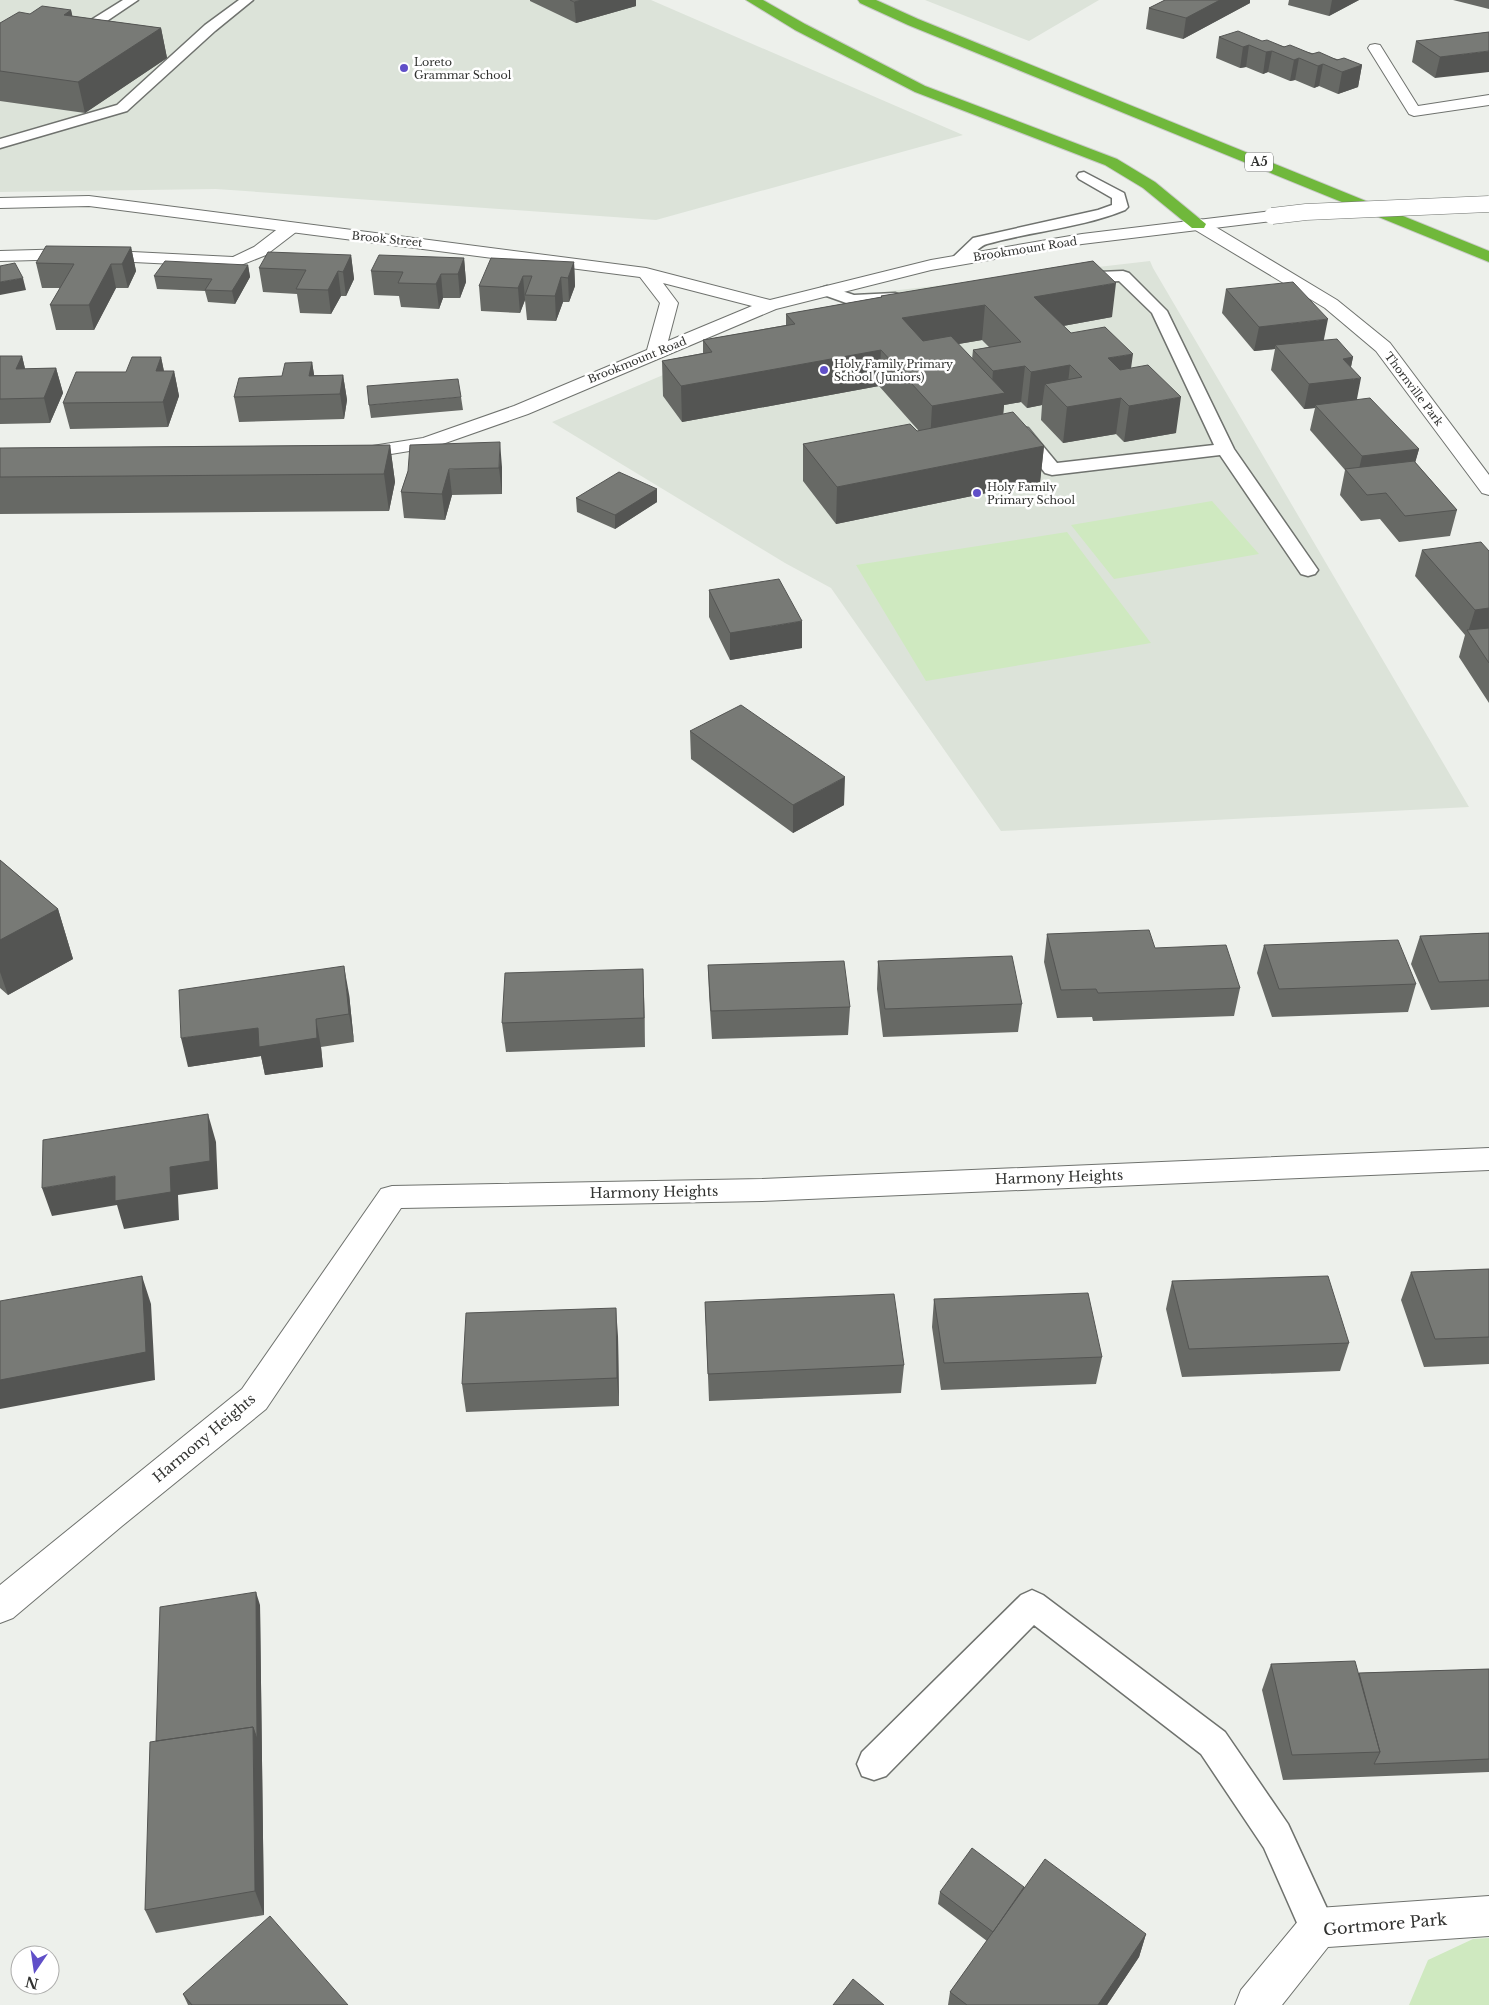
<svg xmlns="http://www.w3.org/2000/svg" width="1489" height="2005" viewBox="0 0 1489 2005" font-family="'Libre Baskerville',serif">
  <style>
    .built { fill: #dce3d9 }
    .green { fill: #cfe9c0 }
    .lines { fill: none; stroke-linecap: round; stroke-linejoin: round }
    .lane-casing { stroke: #6f726e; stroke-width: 3 }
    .street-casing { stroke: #6f726e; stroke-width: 2 }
    .secondary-casing { stroke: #6f726e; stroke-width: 2 }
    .highway-casing { stroke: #c9cac9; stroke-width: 2 }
    .lane { fill: #fff; fill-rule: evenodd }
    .street { fill: #fff; fill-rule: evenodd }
    .secondary { fill: #fff; fill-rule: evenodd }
    .highway { fill: #70b83b; fill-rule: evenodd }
    .secondary-bridge-casing { stroke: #6f726e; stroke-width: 17; stroke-linecap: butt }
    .secondary-bridge { stroke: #fff; stroke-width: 16 }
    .wall { fill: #676965; fill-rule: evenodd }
    .shaded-wall { fill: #545553 }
    .building { fill: #787a76; stroke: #545553 }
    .poi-dot { fill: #604fc8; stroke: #fff; stroke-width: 2 }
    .labels { text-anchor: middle; stroke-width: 5; stroke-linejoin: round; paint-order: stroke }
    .far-poi-label { font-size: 11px; fill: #313230; stroke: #fff; text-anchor: start }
    .far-street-label { font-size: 11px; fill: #313230; stroke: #fff }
    .shield { fill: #fff; stroke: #6f706e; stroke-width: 1 }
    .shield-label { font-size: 12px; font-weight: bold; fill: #313230 }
    .street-label { font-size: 14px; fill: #313230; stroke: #fff }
    .near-street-label { font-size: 16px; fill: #313230; stroke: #fff }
  </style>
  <rect width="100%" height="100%" fill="#edf0eb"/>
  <path class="built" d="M0,0H651L963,135L656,220L216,189L0,192Z
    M925,0H1099L1029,41Z
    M1150,261L1153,268L1469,807L1001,831L831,588L785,563L552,422L741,342L882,304V292Z"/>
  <path class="green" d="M1212,501L1259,554L1114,579L1071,525Z
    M1067,532L1151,643L926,681L856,565Z
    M1489,1938V2005H1409L1428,1960L1473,1939Z"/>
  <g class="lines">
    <defs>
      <path id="lane" d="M123,0H138L92,31L96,34L94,37L75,36L73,33L75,30Z
        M239,0H253L215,31L127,111L0,148V139L117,105L205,25Z
        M1084,172L1124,193L1128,207L1125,210C1081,228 1033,231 987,244C973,248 969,268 952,263L950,260L973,238L1098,210L1112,205V198L1079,179L1077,176L1079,173Z
        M1123,271L1129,273L1167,311L1234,449L1318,570L1315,574L1308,576L1301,574L1220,455L1052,475L1045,473L1013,432L1016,428L1022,427L1028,428L1057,463L1214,445L1152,313L1119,281L1074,283L1068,281L1066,278L1068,275L1074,273Z
        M827,286L854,295L895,293L901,295L903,298L901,301L895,303L852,305L821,294L819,291L821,288Z
        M1032,1590L1043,1595L1225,1732L1288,1824L1336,1928L1331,1941L1318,1946L1305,1941L1264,1848L1201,1754L1034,1625L886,1776L874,1780L862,1776L857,1764L862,1752L1021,1595Z"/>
      <path id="street" d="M1375,44L1380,45L1418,106L1489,95V105L1414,116L1409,114L1368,48L1370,45Z
        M1198,219L1204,220L1337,300L1390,343L1489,475V495L1482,493L1376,351L1325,308L1192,228L1190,224L1192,220Z
        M290,223L296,224L298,228L296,232L266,255L236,267L72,259L0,261V251L72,249L233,257L254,247L284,224Z
        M1489,1148V1170L762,1201L401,1208L266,1409L122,1526L13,1618L0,1623V1585L242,1389L381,1189L392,1186L762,1179Z
        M1489,1896V1936L1328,1947L1282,2005H1235L1241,1990L1304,1914L1318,1908Z"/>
      <path id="secondary" d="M89,196L646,268L770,300L931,260L1082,234L1272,211L1278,212L1280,216L1278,220L1272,221L1082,244L931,270L776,309L528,414L434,447L354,460L347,458L344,454L347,450L423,438L514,406L647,350L660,303L640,277L89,206L0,208V198ZM663,283L752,306L668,341L678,303Z"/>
      <path id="highway" d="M746,0H763L805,24L925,86L1117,159L1155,182L1206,224L1204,228H1192L1143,188L1105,165L915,92L795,30Z
        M858,0H876L918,19L1489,251V262L908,25L860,3Z"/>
    </defs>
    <use href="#lane" class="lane-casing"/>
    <use href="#street" class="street-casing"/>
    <use href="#secondary" class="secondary-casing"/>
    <use href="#highway" class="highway-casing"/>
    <use href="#lane" class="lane"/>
    <use href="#street" class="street"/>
    <use href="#secondary" class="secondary"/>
    <use href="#highway" class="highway"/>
    <defs>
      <path id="secondary-bridge" d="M1272,216L1306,212L1489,204"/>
    </defs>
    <use href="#secondary-bridge" class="secondary-bridge-casing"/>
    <use href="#secondary-bridge" class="secondary-bridge"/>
  </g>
  <path class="wall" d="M530,0H636V6L576,23L530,1Z
    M1165,0H1250V3L1183,39L1146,29L1149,8Z
    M1289,0H1359L1329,16L1288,5Z
    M1453,0H1489V9Z
    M71,10L72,16L161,28L167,58L85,113L0,101V23L30,14Z
    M1489,32L1435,78L1412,62L1416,41Z
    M1219,37L1262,41L1362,65L1358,87L1338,94L1319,86L1314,88L1295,80L1290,81L1268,72L1263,74L1246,67L1240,68L1216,58Z
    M131,247L136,271L128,288H116L94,330H56L50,305L60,288H42L36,263Z
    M351,255L354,279L346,296H341L331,314L300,313L297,294L263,292L259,268Z
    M464,258L466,282L460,298H443L439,309L401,307L399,296L374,295L371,271Z
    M1093,261L1112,317L1063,326L1071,333L1131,368L1176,433L1124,442L1116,434L1063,443L1041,420L1042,405L1027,408L1021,402L1004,405L1003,414L1044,446L1040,482L836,524L803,481V444L919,431L879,386L682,422L663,396L662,361L703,353V340L786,325V314L881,297V296ZM982,340L989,347L973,350L972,359L958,344Z
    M574,262L575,286L569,302H563L556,321L527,320L525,300L520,313L481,311L479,286Z
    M248,265L250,277L235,304L208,302L205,291L157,289L154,276Z
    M1226,289L1323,340L1353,357L1351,367L1357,400L1419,449L1415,462L1457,510L1450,536L1399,542L1380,519L1361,521L1340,495L1345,470L1310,430L1315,408L1304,409L1271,370L1275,349L1254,351L1222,313Z
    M0,356H22L25,369L56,368L63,393L50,423L0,424Z
    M161,357L164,371H174L179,396L168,427L70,429L63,403L126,372Z
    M312,362L314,375H343L347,400L344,419L239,422L234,397L282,376Z
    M461,397L463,410L371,418L369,405Z
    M390,445L395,482L389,511L0,514V448Z
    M502,467V494L452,495L445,520L404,518L401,492L408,471Z
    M657,489V502L615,529L577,512L576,498Z
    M1422,550L1489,551V703L1459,657L1465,635L1415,576Z
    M709,590L802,648L730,660L709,617Z
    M690,731L844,805L793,833L691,759Z
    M0,860L58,909L73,959L8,995L0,988Z
    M1489,933V1007L1431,1010L1411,964L1420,936Z
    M1047,934L1155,948L1240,988L1234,1016L1093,1021L1092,1017L1057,1018L1044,962Z
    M1264,945L1416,984L1408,1012L1272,1017L1257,973Z
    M878,961L1022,1004L1018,1032L883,1037L877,989Z
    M708,965L850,1007L848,1035L712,1039L709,994Z
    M349,994L354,1042L321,1047L323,1067L265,1075L261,1056L188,1067Z
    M644,997L645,1047L506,1052L502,1023Z
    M1489,1269V1364L1424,1367L1401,1300L1411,1272Z
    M1172,1281L1349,1343L1340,1371L1182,1377L1166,1309Z
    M934,1299L1102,1357L1096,1384L941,1390L932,1327Z
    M705,1302L904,1365L901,1393L709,1401Z
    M618,1336L619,1406L466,1412L462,1384Z
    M260,1605L264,1915L156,1933L145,1910L156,1741Z
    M1271,1664L1359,1673L1489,1669V1772L1283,1780L1262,1690Z
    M1024,1887L1146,1934L1139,1957L1107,2005H948L950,1992L987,1941L938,1904L940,1892Z
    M183,1994L348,2005H188Z"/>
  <path class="shaded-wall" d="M582,0H636V6L576,23L574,2Z
    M1220,0H1250V3L1183,39L1186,18Z
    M1332,0H1359L1329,16Z
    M71,10L78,40L64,15Z
    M161,28L167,58L85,113L78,82Z
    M1249,45L1246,67L1240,68L1243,47Z
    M1272,51L1268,72L1263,74L1266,52Z
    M1489,51V72L1435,78L1440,57Z
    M1299,58L1295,80L1290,81L1294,60Z
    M1323,64L1319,86L1314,88L1318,66Z
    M1362,65L1358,87L1338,94L1342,72Z
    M131,247L136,271L128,288L122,264Z
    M351,255L354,279L346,296L343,272Z
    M464,258L466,282L460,298L458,274Z
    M574,262L575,286L569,302L568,278Z
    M111,264L116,288L94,330L89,305Z
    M248,265L250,277L235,304L232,291Z
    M338,271L341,296L331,314L328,290Z
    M441,274L443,298L439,309L436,284Z
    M523,276L525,300L520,313L518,288Z
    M561,277L563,302L556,321L555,296Z
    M23,278L26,290L0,295V282Z
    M1116,283L1112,317L1030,332L1034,297Z
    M985,305L982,340L900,354L902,318Z
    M1328,319L1323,344L1275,345V349L1254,351L1259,327Z
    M881,350L879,386L682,422L681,386Z
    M1133,354L1128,390L1108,358Z
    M22,356L28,381L16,369Z
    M161,357L166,382L156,371Z
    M1353,357L1348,380L1361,378L1356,404L1315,405V408L1304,409L1309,384L1343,359Z
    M312,362L316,387L309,376Z
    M1070,365L1066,401L1045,384L1042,405L1027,408L1031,372Z
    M1025,366L1021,402L1004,405L1002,429L930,443L932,406L991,395L993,371Z
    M56,368L63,393L50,423L44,398Z
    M174,371L179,396L168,427L163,402Z
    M343,375L347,400L344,419L340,394Z
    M1181,397L1176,433L1124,442L1129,406Z
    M1121,398L1116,434L1063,443L1067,407Z
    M500,442L502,467V494L499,468Z
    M390,445L395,482L389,511L384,474Z
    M1044,446L1040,482L836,524L837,487Z
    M1419,449L1412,474L1356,482L1362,456Z
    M449,469L452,495L445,520L442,494Z
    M657,489V502L615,529V515Z
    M1489,608V634L1468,632L1475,610Z
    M802,621V648L730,660V633Z
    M845,777L844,805L793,833V805Z
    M58,909L73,959L8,995L0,972V940Z
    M344,966L349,994L354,1042L349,1014Z
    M643,969L644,997L645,1047L644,1018Z
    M316,1019L321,1047L323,1067L265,1075L261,1056L188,1067L181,1038Z
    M208,1114L216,1142L218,1189L178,1195L179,1220L124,1229L117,1205L52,1216L42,1188L170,1167Z
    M142,1276L151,1304L155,1380L0,1409V1380Z
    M616,1308L618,1336L619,1406L617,1378Z
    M256,1592L260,1605L264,1915L255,1891L253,1727Z
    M1146,1934L1139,1957L1107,2005H1098Z"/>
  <path class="building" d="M570,0H582L574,2Z
    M1165,0H1220L1186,18L1149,8Z
    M42,6L71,10L64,15L161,28L78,82L0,71V23L19,12L30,14Z
    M1238,31L1262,41L1267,40L1284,47L1290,45L1312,54L1319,52L1337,60L1344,58L1362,65L1342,72L1323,64L1318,66L1299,58L1294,60L1272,51L1266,52L1249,45L1243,47L1219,37Z
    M1489,32V51L1440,57L1416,41Z
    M46,246L131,247L122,264H111L89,305H50L74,264L36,263Z
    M268,252L351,255L343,272L338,271L328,290L296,289L306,270L259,268Z
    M379,255L464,258L458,274H441L436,284L398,283L403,272L371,271Z
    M491,258L574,262L568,278L561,277L555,296L525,295L532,276H523L518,288L479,286Z
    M165,261L248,265L232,291L205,290L212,279L154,276Z
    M1093,261L1116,283L1034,297L1071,333L1105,327L1133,354L1108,358L1120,370L1148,365L1181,397L1129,406L1121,398L1067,407L1045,384L1082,377L1070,365L1031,372L1025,366L993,371L973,350L1021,342L985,305L902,318L923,341L951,336L1005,393L932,406L881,350L681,386L662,361L712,352L703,340L795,324L786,314L882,297L881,296Z
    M15,263L23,278L0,282V266Z
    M1293,282L1328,319L1259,327L1226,289Z
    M1337,339L1353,357L1343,359L1361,378L1309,384L1275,345Z
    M0,356H22L16,369L56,368L44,398L0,399Z
    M132,357H161L156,371H174L163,402L63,403L76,372H126Z
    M312,362L309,376L343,375L340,394L234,397L239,378L282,376L285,363Z
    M458,379L461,397L369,405L367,386Z
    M1370,398L1419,449L1362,456L1315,405Z
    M1013,412L1044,446L837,487L803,444L910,424L917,431Z
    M500,442L499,468L449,469L442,494L401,492L408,471L410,445Z
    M390,445L384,474L0,477V448Z
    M1414,461L1457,510L1405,516L1386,493L1367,495L1345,469Z
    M619,472L657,489L615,515L576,498Z
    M1481,542L1489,551V608L1475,610L1422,550Z
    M779,579L802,621L730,633L709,590Z
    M1489,628V663L1467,630Z
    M741,705L845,777L793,805L690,731Z
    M0,860L58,909L0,940Z
    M1149,930L1155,948L1226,945L1240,988L1098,993L1096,989L1061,990L1047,934Z
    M1489,933V980L1439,982L1420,936Z
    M1398,940L1416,984L1279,989L1264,945Z
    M1012,956L1022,1004L885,1009L878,961Z
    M844,961L850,1007L711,1011L708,965Z
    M344,966L349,1014L316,1019L317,1038L259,1047L258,1028L181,1038L179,990Z
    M643,969L644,1018L502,1023L505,973Z
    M208,1114L210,1161L170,1167L171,1192L115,1201V1176L42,1188L43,1140Z
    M1489,1269V1337L1435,1339L1411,1272Z
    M142,1276L146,1352L0,1380V1301Z
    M1328,1276L1349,1343L1189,1349L1172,1281Z
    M1088,1293L1102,1357L944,1363L934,1299Z
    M894,1294L904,1365L708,1374L705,1302Z
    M616,1308L617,1378L462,1384L466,1313Z
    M256,1592L257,1739L253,1727L156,1741L160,1607Z
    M1355,1661L1380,1752L1292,1755L1271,1664Z
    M1489,1669V1759L1374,1764L1380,1752L1359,1673Z
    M253,1727L255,1891L145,1910L150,1742Z
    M972,1848L1024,1887L993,1932L940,1892Z
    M1045,1859L1146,1934L1098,2005H967L950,1992Z
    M270,1916L348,2005H192L183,1994Z
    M853,1979L884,2005H833Z"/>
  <g class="poi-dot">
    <circle cx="404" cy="68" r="5"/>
    <circle cx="824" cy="370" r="5"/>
    <circle cx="977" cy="493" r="5"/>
  </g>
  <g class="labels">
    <g class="far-poi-label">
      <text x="414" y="66">Loreto<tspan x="414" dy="13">Grammar School</tspan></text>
      <text x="834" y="368">Holy Family Primary<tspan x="834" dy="13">School (Juniors)</tspan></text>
      <text x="987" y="491">Holy Family<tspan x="987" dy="13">Primary School</tspan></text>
    </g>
    <g class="far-street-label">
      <text transform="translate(387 239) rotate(6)" y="4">Brook Street</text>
      <text transform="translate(1025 249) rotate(-9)" y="4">Brookmount Road</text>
      <text transform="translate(637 360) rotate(-22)" y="4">Brookmount Road</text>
      <text transform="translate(1414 389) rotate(53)" y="4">Thornville Park</text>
    </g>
    <rect class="shield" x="1245" y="152.5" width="28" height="19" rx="4"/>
    <g class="shield-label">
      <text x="1259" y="166">A5</text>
    </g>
    <g class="street-label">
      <text transform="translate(1059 1177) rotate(-2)" y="5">Harmony Heights</text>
      <text transform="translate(654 1192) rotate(-1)" y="5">Harmony Heights</text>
      <text transform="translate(204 1438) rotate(-40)" y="5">Harmony Heights</text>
    </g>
    <g class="near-street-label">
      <text transform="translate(1385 1924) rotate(-5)" y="6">Gortmore Park</text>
    </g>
  </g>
  <g transform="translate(35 1970) rotate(193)"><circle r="24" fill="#ffffff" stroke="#adadac"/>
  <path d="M0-4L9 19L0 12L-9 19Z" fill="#604fc8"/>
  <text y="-8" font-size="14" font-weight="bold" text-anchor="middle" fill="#313230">N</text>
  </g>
</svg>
